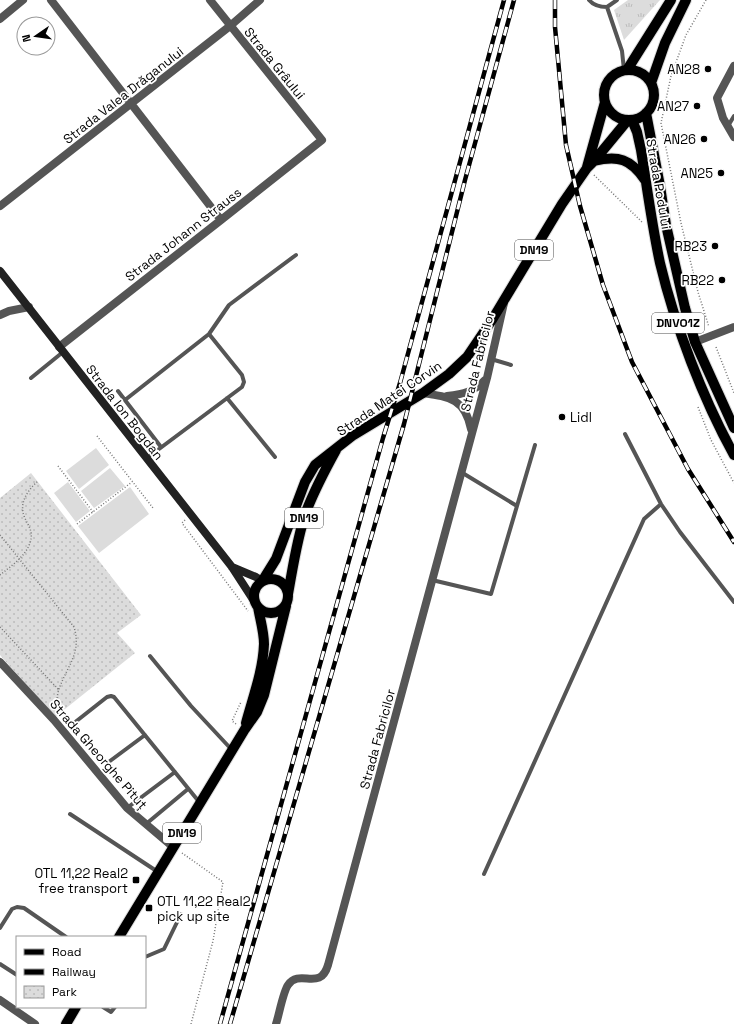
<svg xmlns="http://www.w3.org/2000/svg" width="734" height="1024" viewBox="0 0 734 1024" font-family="'Space Grotesk',sans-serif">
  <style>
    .grass { fill: url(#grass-tufts) }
    .park { fill: url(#park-dots) }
    .pitch { fill: #dcdcdc }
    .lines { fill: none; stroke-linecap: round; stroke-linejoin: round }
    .primary-casing { stroke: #dbdbdb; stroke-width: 12 }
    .path { stroke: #777; stroke-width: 1.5; stroke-dasharray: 1 2; stroke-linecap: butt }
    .service { stroke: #555; stroke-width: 4 }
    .minor { stroke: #555; stroke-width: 8 }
    .secondary { stroke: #222; stroke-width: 8 }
    .primary { stroke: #000; stroke-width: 10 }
    .rail-casing { stroke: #000; stroke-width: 4.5 }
    .rail { stroke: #fff; stroke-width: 3; stroke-dasharray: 9; stroke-linecap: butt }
    .poi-dot { fill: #000; stroke: #fff; stroke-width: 1.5 }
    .labels { text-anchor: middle; stroke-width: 3.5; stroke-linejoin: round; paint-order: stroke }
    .shield { fill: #fff; stroke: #4c4c4c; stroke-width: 1 }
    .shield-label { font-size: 12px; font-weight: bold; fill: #000 }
    .street-label { font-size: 13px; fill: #000; stroke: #fff }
    .poi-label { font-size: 13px; fill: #000; stroke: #fff; text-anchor: end }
  </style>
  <defs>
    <pattern id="grass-tufts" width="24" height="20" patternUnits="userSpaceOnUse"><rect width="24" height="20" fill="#dcdcdc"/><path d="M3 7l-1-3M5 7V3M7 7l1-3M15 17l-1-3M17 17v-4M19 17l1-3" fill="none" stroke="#bbb"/></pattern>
    <pattern id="park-dots" width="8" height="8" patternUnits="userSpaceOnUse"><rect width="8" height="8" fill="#dcdcdc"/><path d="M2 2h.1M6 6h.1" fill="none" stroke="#bbb" stroke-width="1.8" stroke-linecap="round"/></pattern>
  </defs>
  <rect width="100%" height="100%" fill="#fff"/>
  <path class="grass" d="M628,0H660L624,40L614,10Z"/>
  <path class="park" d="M31,473L141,615L117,633L135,653L55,717L0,655V498Z"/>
  <path class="pitch" d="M96,448L109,465L79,489L66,471Z
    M110,468L125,486L94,508L81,491Z
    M68,482L90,511L76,522L54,493Z
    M130,487L149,514L99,553L78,526Z"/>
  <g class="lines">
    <defs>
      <path id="primary" d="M604 95a25 25 0 1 1 50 0a25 25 0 1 1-50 0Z
        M627,70L671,0
        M651,83L665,43L686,0
        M646,113L660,186L666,225L685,308L695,342L734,428
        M632,120L637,132L641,150C647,187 652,226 660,263C675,326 703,399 734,455
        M594,161C618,155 631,159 645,180
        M587,167L605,102
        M254 596a17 17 0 1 1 34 0a17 17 0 1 1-34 0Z
        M263,580L276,559L305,482L315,465L352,436L423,393L449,374L467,357L492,320L562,204L587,168L594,161L627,121
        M288,594C293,567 297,538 306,512C314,491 325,470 336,450
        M246,723C253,697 263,671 264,644C264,632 260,619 258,607
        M119,937L245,729L257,712L264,695L286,606
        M66,1024L76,1007"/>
    </defs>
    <use href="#primary" class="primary-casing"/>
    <path class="path" d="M706,0L686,35L671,76L661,123L681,223L698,292L709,327
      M594,175L642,222
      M716,347L734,393
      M698,407L711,440L734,483
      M97,436L153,508
      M58,466L93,512
      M185,520L182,523L248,611
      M77,524L132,482
      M0,535L74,627C82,653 67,666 59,689C57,695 57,702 56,708
      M0,575C11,566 25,557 30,543C34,531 28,526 24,516C19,502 28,490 38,481
      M0,627L59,690
      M236,724L232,721L241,702
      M182,853L223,882L213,941L191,1024"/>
    <path class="service" d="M589,0C594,6 600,7 607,7
      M617,0L607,7L622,51L624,70
      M728,126L734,116
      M491,359L511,365
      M31,378L63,352
      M118,391L161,447
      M227,398L275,457
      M125,400L209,334L229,305L296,255
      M625,434L661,504L680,532L734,602
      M147,458L242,387L244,382L242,375L209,334
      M461,472L517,506
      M432,580L491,594L535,445
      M150,656L191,706L232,750
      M74,723L107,697L111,696L114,697L200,803
      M110,761L145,735
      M127,808L175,772
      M70,814L158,872
      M146,824L188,789
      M484,874L644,519L661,504
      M0,928L12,909L17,907L24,908L66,937
      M145,957L164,949L181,914
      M0,964L17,975
      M103,1007L111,1012L115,1007"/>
    <path class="minor" d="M51,0L221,220
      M0,19L23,0
      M734,66L717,98L723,118L734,137
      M0,206L230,26L260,0
      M0,315L9,311L29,307
      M695,342L734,327
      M59,347L221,220L322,140L210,0
      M423,393C450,397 465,399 471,429
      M447,396C463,394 474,392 485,380
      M0,662L54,720L127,808L173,847
      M0,1000L35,1024
      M276,1024C279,1015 283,992 288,985C300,968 320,992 328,965L487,378L504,303"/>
    <path class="secondary" d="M0,271L232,567L256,604
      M232,567L256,577L262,581"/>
    <use href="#primary" class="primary"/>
    <defs>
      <path id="rail" d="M555,0V27L566,145L580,206L603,285L632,362L688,469L734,542
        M220,1024L383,438L400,383L504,0
        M230,1024L404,424L465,180L514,0"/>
    </defs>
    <use href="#rail" class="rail-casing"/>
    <use href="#rail" class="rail"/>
  </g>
  <g class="poi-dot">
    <circle cx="708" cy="69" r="4"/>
    <circle cx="697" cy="106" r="4"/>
    <circle cx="704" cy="139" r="4"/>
    <circle cx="721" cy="173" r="4"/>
    <circle cx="715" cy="246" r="4"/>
    <circle cx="722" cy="280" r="4"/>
    <circle cx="562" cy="417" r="4"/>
    <rect x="132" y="876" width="8" height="8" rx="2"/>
    <rect x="145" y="904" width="8" height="8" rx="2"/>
  </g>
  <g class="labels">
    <g class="shield">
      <rect x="515" y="240" width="38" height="20" rx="3"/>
      <rect x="652" y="313" width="52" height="20" rx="3"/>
      <rect x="285" y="508" width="38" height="20" rx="3"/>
      <rect x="163" y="823" width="38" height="20" rx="3"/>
    </g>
    <g class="shield-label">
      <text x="534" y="254">DN19</text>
      <text x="678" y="327">DNVO1Z</text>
      <text x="304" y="522">DN19</text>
      <text x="182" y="837">DN19</text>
    </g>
    <g class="street-label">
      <text transform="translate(275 63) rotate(51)" y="5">Strada Grâului</text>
      <text transform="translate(123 95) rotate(-38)" y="5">Strada Valea Drăganului</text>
      <text transform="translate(659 184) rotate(80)" y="5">Strada Podului</text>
      <text transform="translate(183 234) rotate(-38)" y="5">Strada Johann Strauss</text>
      <text transform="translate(477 361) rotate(-76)" y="5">Strada Fabricilor</text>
      <text transform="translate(389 398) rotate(-34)" y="5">Strada Matei Corvin</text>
      <text transform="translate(125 412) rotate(52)" y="5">Strada Ion Bogdan</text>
      <text transform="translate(377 739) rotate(-75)" y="5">Strada Fabricilor</text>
      <text transform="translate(99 754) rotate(49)" y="5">Strada Gheorghe Pituț</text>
    </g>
    <g class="poi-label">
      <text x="700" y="74">AN28</text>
      <text x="689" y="111">AN27</text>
      <text x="696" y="144">AN26</text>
      <text x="713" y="178">AN25</text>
      <text x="707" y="251">RB23</text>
      <text x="714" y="285">RB22</text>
      <text x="570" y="422" text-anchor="start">Lidl</text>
      <text x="128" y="878">OTL 11,22 Real2<tspan x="128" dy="15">free transport</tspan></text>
      <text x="157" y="906" text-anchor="start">OTL 11,22 Real2<tspan x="157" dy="15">pick up site</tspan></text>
    </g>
  </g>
  <rect x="16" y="936" width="130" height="72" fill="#ffffff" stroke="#999999"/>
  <rect x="24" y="949" width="20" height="6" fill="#000000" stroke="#999999"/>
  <text x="52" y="956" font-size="12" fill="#000000">Road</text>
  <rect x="24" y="969" width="20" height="6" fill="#000000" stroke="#999999"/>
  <text x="52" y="976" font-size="12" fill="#000000">Railway</text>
  <rect x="24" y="986" width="20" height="12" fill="url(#park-dots)" stroke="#999999"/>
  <text x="52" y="996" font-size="12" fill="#000000">Park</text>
  <g transform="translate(36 36) rotate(257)"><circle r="19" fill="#ffffff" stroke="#999999"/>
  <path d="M0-3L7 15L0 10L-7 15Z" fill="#000000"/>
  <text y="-6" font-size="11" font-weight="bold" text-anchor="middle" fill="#000000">N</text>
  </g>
</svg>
